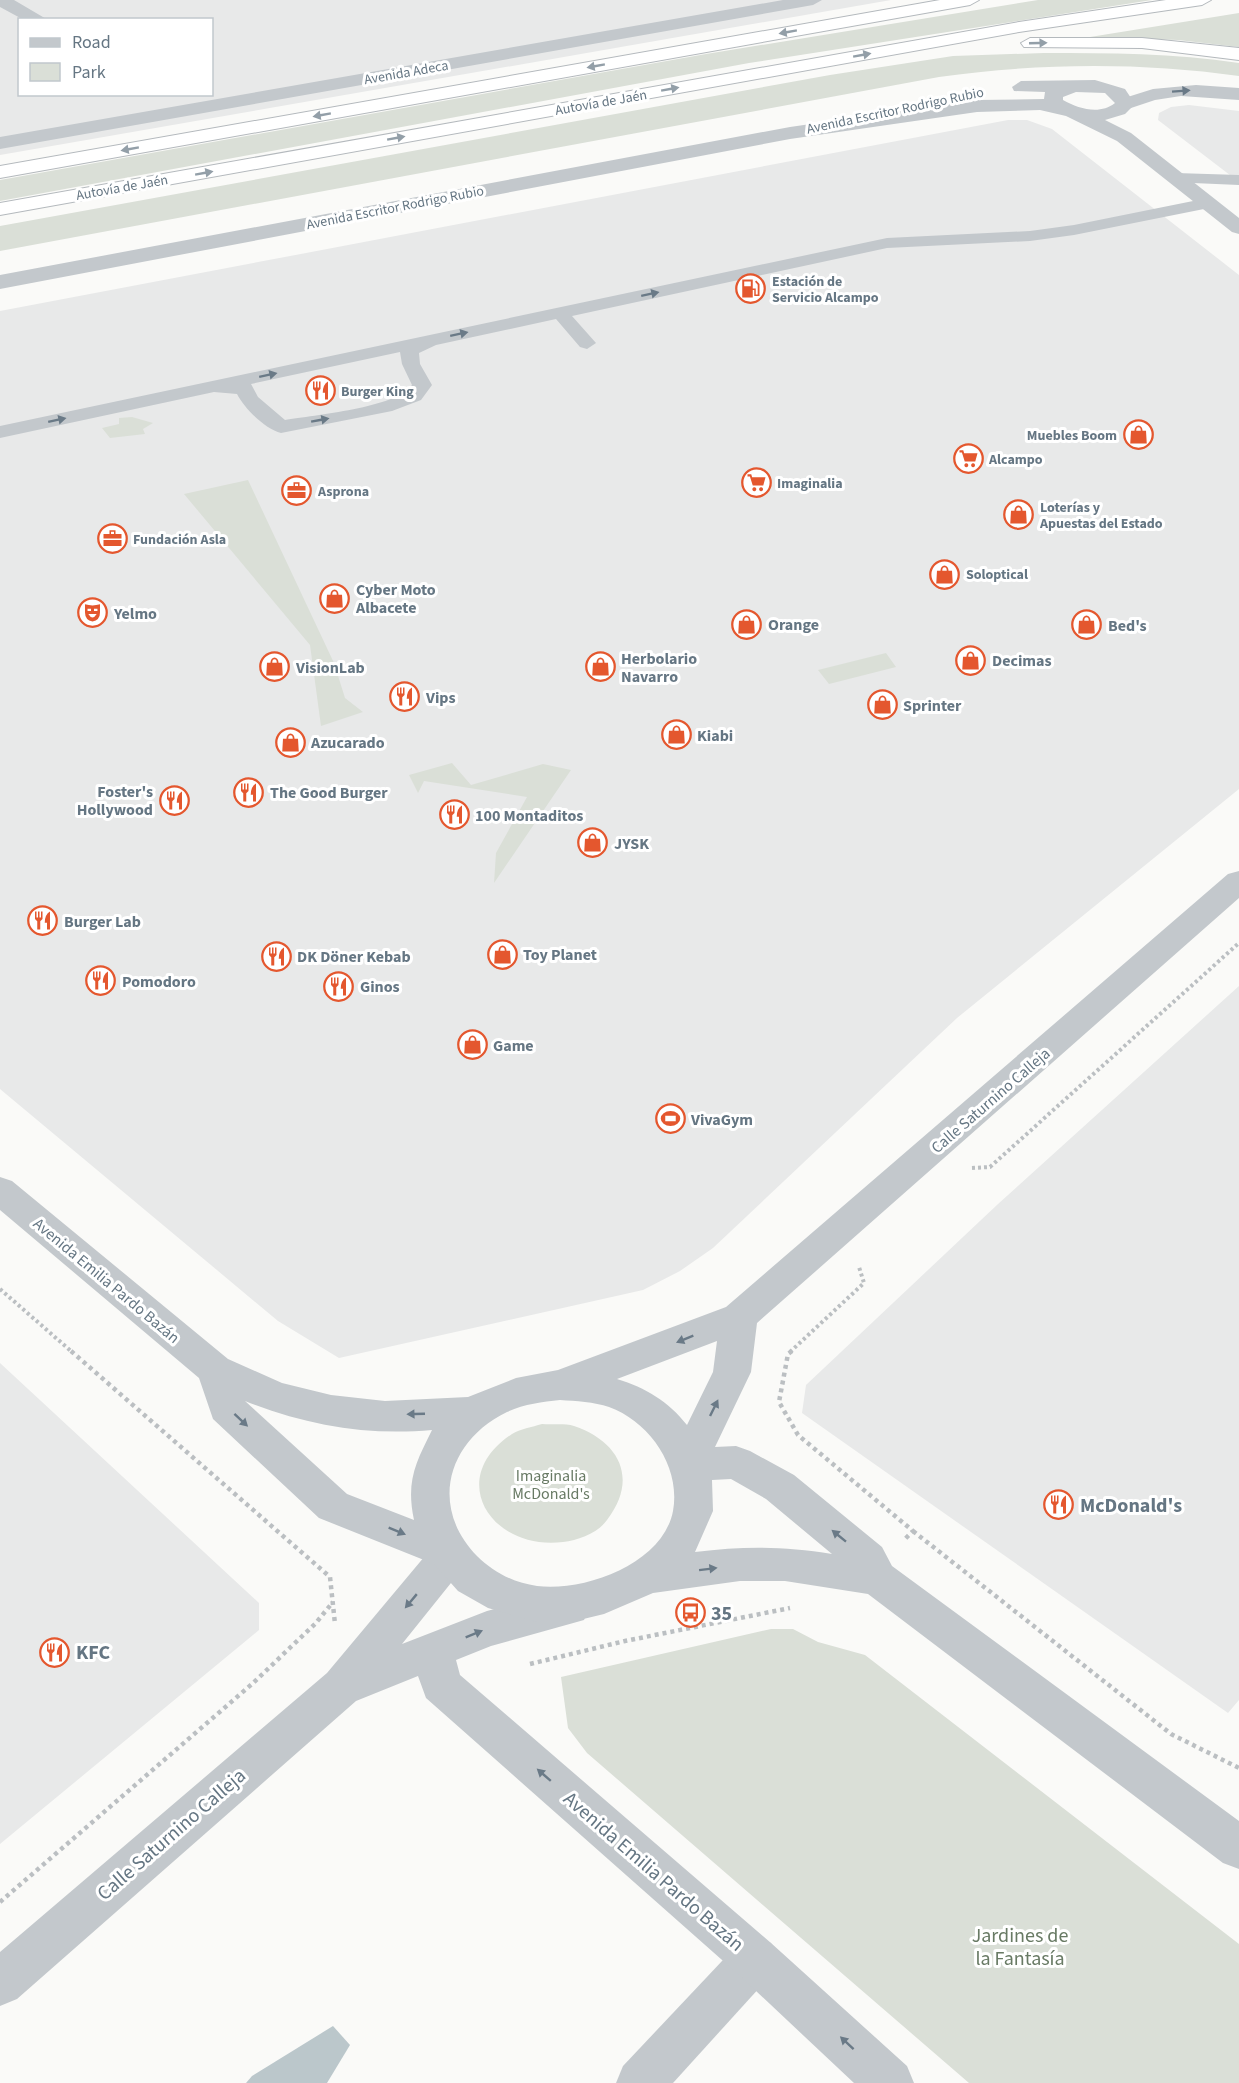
<svg xmlns="http://www.w3.org/2000/svg" width="1239" height="2083" viewBox="0 0 1239 2083" font-family="'Source Sans 3',sans-serif">
  <style>
    .built { fill: #e8e9e9; fill-rule: evenodd }
    .green { fill: #dadfd7 }
    .water { fill: #bbc7cb }
    .lines { fill: none; stroke-linecap: round; stroke-linejoin: round }
    .motorway-casing { stroke: #b4b9bd; stroke-width: 2 }
    .path-far1 { stroke: #bbbfc2; stroke-width: 4; stroke-dasharray: 3 3; stroke-linecap: butt }
    .path { stroke: #bbbfc2; stroke-width: 4.5; stroke-dasharray: 4 4; stroke-linecap: butt }
    .service { fill: #c3c8cc; fill-rule: evenodd }
    .pedestrian { fill: #c3c8cc; fill-rule: evenodd }
    .minor { fill: #c3c8cc; fill-rule: evenodd }
    .tertiary { fill: #c3c8cc; fill-rule: evenodd }
    .motorway { fill: #fff; fill-rule: evenodd }
    .oneway { fill: #939fa8 }
    .oneway2 { fill: #6a7a87 }
    .labels { text-anchor: middle; stroke-width: 6; stroke-linejoin: round; paint-order: stroke }
    .far-street-label { font-size: 14px; fill: #657683; stroke: #fff }
    .far-poi-label { font-size: 14px; font-weight: bold; fill: #657683; stroke: #fff; text-anchor: start }
    .poi-label { font-size: 16px; font-weight: bold; fill: #657683; stroke: #fff; text-anchor: start }
    .street-label { font-size: 16px; fill: #657683; stroke: #fff }
    .park-label { font-size: 16px; fill: #687a64; stroke: #fff }
    .near-poi-label { font-size: 20px; font-weight: bold; fill: #657683; stroke: #fff; text-anchor: start }
    .near-street-label { font-size: 20px; fill: #657683; stroke: #fff }
    .near-park-label { font-size: 20px; fill: #687a64; stroke: #fff }
  </style>
  <rect width="100%" height="100%" fill="#fafaf8"/>
  <path class="built" d="M0,0H891L0,155ZM20,20H212V94H20Z
    M1189,105L1239,111V182L1158,120L1159,113L1171,107Z
    M1008,120H1027L1052,129L1239,275V789L957,1018L713,1248L680,1271L643,1290L339,1358L278,1321L0,1089V311Z
    M1239,986V1700L1228,1713L802,1413L806,1385L998,1204Z
    M0,1363L259,1603V1630L0,1844Z"/>
  <path class="green" d="M1038,0H1152L749,63L0,201V180L706,54Z
    M1239,13V47L1178,40L1090,37Z
    M1044,53C1109,53 1174,53 1239,63V76C1139,62 1039,63 939,77L0,251V226L830,75L953,56Z
    M132,417L153,423L143,429L145,434L110,438L102,428L119,424V418Z
    M248,480L334,663L345,698L363,712L321,726L310,645L184,494Z
    M886,653L896,667L829,684L818,670Z
    M452,763L471,785L543,764L571,770L494,883L496,853L527,797L424,781L418,793L409,775Z
    M542,1424C552,1425 565,1423 574,1426C621,1442 638,1480 607,1520C598,1533 579,1540 563,1542C492,1551 444,1479 512,1434C520,1429 532,1427 542,1424Z
    M771,1629H793L818,1642L865,1655L1239,1944V2083H969L587,1753L568,1728L561,1677Z"/>
  <path class="water" d="M333,2026L350,2045L327,2083H246L252,2076Z"/>
  <g class="lines">
    <defs>
      <path id="motorway" d="M940,0H979L970,5L0,178V166Z
        M1166,0H1211L1202,5L1019,32L0,215V203L1019,22Z
        M1030,38H1142L1239,48V60L1142,48L1024,47L1021,43Z"/>
    </defs>
    <use href="#motorway" class="motorway-casing"/>
    <path class="path-far1" d="M972,1168L990,1167L1239,943
      M0,1289L72,1352
      M790,1352L864,1283L859,1267"/>
    <path class="path" d="M71,1351L330,1577L335,1624
      M792,1351L788,1354L779,1402L798,1435L913,1531L904,1540
      M913,1531L1171,1734L1239,1768
      M530,1664L625,1641L790,1608
      M0,1902L252,1684L315,1624L333,1602"/>
    <path class="service" d="M1176,173L1239,175V185L1170,182L1168,178Z
      M1208,198L1216,203L1214,207L1074,235L1030,241L887,248L572,316L596,343L587,349L580,347L556,319L436,345L419,353L420,364L432,385L421,400L392,411L281,433C265,429 244,408 237,394L214,392L0,438V426L887,238L1030,231L1074,225ZM400,352L402,364L412,385C396,408 314,415 285,420L258,397L251,384Z"/>
    <path class="pedestrian" d="M755,1936L771,1943L778,1959L771,1975L673,2083H616L623,2066L739,1943Z"/>
    <path class="minor" d="M0,0H14L48,20H24L0,7Z
      M783,0H822L813,5L0,149V137Z
      M1196,85L1239,88V100L1181,96L1155,100L1125,110L1115,104L1118,100L1153,89Z
      M449,1539L463,1544L469,1556L463,1568L402,1644L487,1611L569,1589L584,1594L590,1607L584,1620L491,1646L456,1660L460,1675L771,1943L907,2066L914,2083H854L739,1975L426,1698L418,1676L356,1701L17,1999L0,2006V1952L327,1673L435,1544Z"/>
    <path class="tertiary" d="M1095,80L1125,89L1135,104L1125,114L1105,120L1131,133L1239,218V234L1232,232L1117,141L1066,116L1040,110L977,112L790,139L0,289V275L790,127L977,100L1044,99L1045,92L1014,91L1012,87L1021,81ZM1076,92L1105,93L1115,103C1100,115 1079,109 1063,100V97Z
      M1239,871V898L757,1323L751,1372L715,1447L736,1446L750,1451L794,1475L882,1547L892,1566L1239,1821V1869L1223,1863L868,1594L785,1581H740L653,1593L604,1614L571,1622H537L488,1608L458,1591L434,1564L319,1518L213,1419L199,1378L0,1210V1177L12,1181L228,1359L282,1383L331,1395L385,1401L468,1397L516,1378L558,1370L726,1307L1228,874ZM717,1341L713,1372L687,1425C668,1401 646,1388 617,1379ZM560,1400C576,1401 594,1402 609,1407C650,1422 681,1467 673,1511C663,1564 584,1592 537,1586C514,1583 493,1572 477,1556C429,1507 447,1441 507,1412C524,1404 542,1402 560,1400ZM245,1401C306,1425 367,1436 432,1430C415,1464 406,1482 414,1520L347,1494ZM731,1479L766,1499L832,1554C783,1546 744,1546 695,1552L713,1511L712,1480Z"/>
    <use href="#motorway" class="motorway"/>
  </g>
  <defs><path id="oneway-solid" d="M-6-.8H1V-3.2L6.5 0L1 3.2V.8H-6Z" transform="scale(1.5)"/></defs>
  <g class="oneway">
    <use href="#oneway-solid" transform="translate(788 32) rotate(170)"/>
    <use href="#oneway-solid" transform="translate(1038 43) rotate(-2)"/>
    <use href="#oneway-solid" transform="translate(862 55) rotate(-10)"/>
    <use href="#oneway-solid" transform="translate(596 66) rotate(170)"/>
    <use href="#oneway-solid" transform="translate(670 89) rotate(-10)"/>
    <use href="#oneway-solid" transform="translate(322 115) rotate(170)"/>
    <use href="#oneway-solid" transform="translate(396 138) rotate(-10)"/>
    <use href="#oneway-solid" transform="translate(130 149) rotate(170)"/>
    <use href="#oneway-solid" transform="translate(204 173) rotate(-10)"/>
  </g>
  <g class="oneway2">
    <use href="#oneway-solid" transform="translate(1181 91) rotate(-4)"/>
    <use href="#oneway-solid" transform="translate(650 294) rotate(-12)"/>
    <use href="#oneway-solid" transform="translate(459 334) rotate(-12)"/>
    <use href="#oneway-solid" transform="translate(268 375) rotate(-12)"/>
    <use href="#oneway-solid" transform="translate(57 420) rotate(-12)"/>
    <use href="#oneway-solid" transform="translate(320 420) rotate(-10)"/>
    <use href="#oneway-solid" transform="translate(685 1339) rotate(158)"/>
    <use href="#oneway-solid" transform="translate(714 1408) rotate(-64)"/>
    <use href="#oneway-solid" transform="translate(416 1414) rotate(178)"/>
    <use href="#oneway-solid" transform="translate(241 1420) rotate(43)"/>
    <use href="#oneway-solid" transform="translate(397 1531) rotate(22)"/>
    <use href="#oneway-solid" transform="translate(839 1536) rotate(-141)"/>
    <use href="#oneway-solid" transform="translate(708 1569) rotate(-7)"/>
    <use href="#oneway-solid" transform="translate(411 1601) rotate(130)"/>
    <use href="#oneway-solid" transform="translate(474 1634) rotate(-22)"/>
    <use href="#oneway-solid" transform="translate(544 1775) rotate(-139)"/>
    <use href="#oneway-solid" transform="translate(847 2043) rotate(-137)"/>
  </g>
  <defs>
    <symbol id="fuel-ring" viewBox="-11 -11 22 22"><circle r="9.5" fill="#fff" stroke="#e4572e" stroke-width="1.5"/><path d="M-5.5-6h7V0h2V4h1.3V-2.5L3-4.5l.8-.8L6-3V5H2.5V1h-1V6h-7ZM-4.2-4.7v3.2H.2V-4.7Z" fill="#e4572e"/></symbol>
    <symbol id="restaurant-ring" viewBox="-11 -11 22 22"><circle r="9.5" fill="#fff" stroke="#e4572e" stroke-width="1.5"/><path d="M-5-6h1v4h1v-4h1v4h1v-4h1v5L-1.5 .5V6h-2V.5L-5-1ZM5-6V6H3V1.5H1.5Q1.5-4 5-6Z" fill="#e4572e"/></symbol>
    <symbol id="shop-ring" viewBox="-11 -11 22 22"><circle r="9.5" fill="#fff" stroke="#e4572e" stroke-width="1.5"/><path d="M-5-2.5h2.3a2.7 3.5 0 0 1 5.4 0H5L5.5 6h-11ZM-1.5-2.5h3a1.5 2.3 0 0 0-3 0Z" fill="#e4572e"/></symbol>
    <symbol id="supermarket-ring" viewBox="-11 -11 22 22"><circle r="9.5" fill="#fff" stroke="#e4572e" stroke-width="1.5"/><path d="M-6-5.5h2.5l.6 2H6L4.5 2H-2.5L-4.4-4H-6ZM-1.5 3.2a1.3 1.3 0 1 0 .1 0ZM3 3.2a1.3 1.3 0 1 0 .1 0Z" fill="#e4572e"/></symbol>
    <symbol id="office-ring" viewBox="-11 -11 22 22"><circle r="9.5" fill="#fff" stroke="#e4572e" stroke-width="1.5"/><path d="M-6-3h4V-5.5h4V-3h4V5H-6ZM-1-4.5V-3h2v-1.5ZM-6 0V1H6V0Z" fill="#e4572e"/></symbol>
    <symbol id="theatre-ring" viewBox="-11 -11 22 22"><circle r="9.5" fill="#fff" stroke="#e4572e" stroke-width="1.5"/><path d="M-5-5.5Q0-4 5-5.5V0Q5 5 0 6Q-5 5-5 0ZM-3.3-2.5H-1v1.5H-3.3ZM1-2.5H3.3v1.5H1ZM-2.8 1Q0 5.5 2.8 1Z" fill="#e4572e"/></symbol>
    <symbol id="stadium-ring" viewBox="-11 -11 22 22"><circle r="9.5" fill="#fff" stroke="#e4572e" stroke-width="1.5"/><path d="M0-5a6.5 5 0 1 0 0 10a6.5 5 0 1 0 0-10ZM-3.5-1.8h7v3.6h-7Z" fill="#e4572e"/></symbol>
    <symbol id="bus-ring" viewBox="-11 -11 22 22"><circle r="9.5" fill="#fff" stroke="#e4572e" stroke-width="1.5"/><path d="M-5-6H5V4H4V6H2V4H-2V6H-4V4H-5ZM-3.5-4V0h7V-4ZM-3.5 1.2v1.5H-2V1.2ZM2 1.2v1.5H3.5V1.2Z" fill="#e4572e"/></symbol>
  </defs>
  <g fill-rule="evenodd">
    <use href="#fuel-ring" x="734" y="272" width="33" height="33"/>
    <use href="#restaurant-ring" x="304" y="374" width="33" height="33"/>
    <use href="#shop-ring" x="1122" y="418" width="33" height="33"/>
    <use href="#supermarket-ring" x="952" y="442" width="33" height="33"/>
    <use href="#supermarket-ring" x="740" y="466" width="33" height="33"/>
    <use href="#office-ring" x="280" y="474" width="33" height="33"/>
    <use href="#shop-ring" x="1002" y="498" width="33" height="33"/>
    <use href="#office-ring" x="96" y="522" width="33" height="33"/>
    <use href="#shop-ring" x="928" y="558" width="33" height="33"/>
    <use href="#shop-ring" x="318" y="582" width="33" height="33"/>
    <use href="#theatre-ring" x="76" y="596" width="33" height="33"/>
    <use href="#shop-ring" x="730" y="608" width="33" height="33"/>
    <use href="#shop-ring" x="1070" y="608" width="33" height="33"/>
    <use href="#shop-ring" x="954" y="644" width="33" height="33"/>
    <use href="#shop-ring" x="258" y="650" width="33" height="33"/>
    <use href="#shop-ring" x="584" y="650" width="33" height="33"/>
    <use href="#restaurant-ring" x="388" y="680" width="33" height="33"/>
    <use href="#shop-ring" x="866" y="688" width="33" height="33"/>
    <use href="#shop-ring" x="660" y="718" width="33" height="33"/>
    <use href="#shop-ring" x="274" y="726" width="33" height="33"/>
    <use href="#restaurant-ring" x="232" y="776" width="33" height="33"/>
    <use href="#restaurant-ring" x="158" y="784" width="33" height="33"/>
    <use href="#restaurant-ring" x="438" y="798" width="33" height="33"/>
    <use href="#shop-ring" x="576" y="826" width="33" height="33"/>
    <use href="#restaurant-ring" x="26" y="904" width="33" height="33"/>
    <use href="#shop-ring" x="486" y="938" width="33" height="33"/>
    <use href="#restaurant-ring" x="260" y="940" width="33" height="33"/>
    <use href="#restaurant-ring" x="84" y="964" width="33" height="33"/>
    <use href="#restaurant-ring" x="322" y="970" width="33" height="33"/>
    <use href="#shop-ring" x="456" y="1028" width="33" height="33"/>
    <use href="#stadium-ring" x="654" y="1102" width="33" height="33"/>
    <use href="#restaurant-ring" x="1042" y="1488" width="33" height="33"/>
    <use href="#bus-ring" x="674" y="1596" width="33" height="33"/>
    <use href="#restaurant-ring" x="38" y="1636" width="33" height="33"/>
  </g>
  <g class="labels">
    <g class="far-street-label">
      <text transform="translate(406 72) rotate(-10)" y="5">Avenida Adeca</text>
      <text transform="translate(601 102) rotate(-10)" y="5">Autovía de Jaén</text>
      <text transform="translate(895 110) rotate(-12)" y="5">Avenida Escritor Rodrigo Rubio</text>
      <text transform="translate(122 187) rotate(-10)" y="5">Autovía de Jaén</text>
      <text transform="translate(395 207) rotate(-11)" y="5">Avenida Escritor Rodrigo Rubio</text>
    </g>
    <g class="far-poi-label">
      <text x="772" y="286">Estación de<tspan x="772" dy="16">Servicio Alcampo</tspan></text>
      <text x="341" y="396">Burger King</text>
      <text x="1117" y="440" text-anchor="end">Muebles Boom</text>
      <text x="989" y="464">Alcampo</text>
      <text x="777" y="488">Imaginalia</text>
      <text x="318" y="496">Asprona</text>
      <text x="1040" y="512">Loterías y<tspan x="1040" dy="16">Apuestas del Estado</tspan></text>
      <text x="133" y="544">Fundación Asla</text>
      <text x="966" y="579">Soloptical</text>
    </g>
    <g class="poi-label">
      <text x="356" y="595">Cyber Moto<tspan x="356" dy="18">Albacete</tspan></text>
      <text x="114" y="619">Yelmo</text>
      <text x="768" y="630">Orange</text>
      <text x="1108" y="631">Bed's</text>
      <text x="621" y="664">Herbolario<tspan x="621" dy="18">Navarro</tspan></text>
      <text x="992" y="666">Decimas</text>
      <text x="296" y="673">VisionLab</text>
      <text x="426" y="703">Vips</text>
      <text x="903" y="711">Sprinter</text>
      <text x="697" y="741">Kiabi</text>
      <text x="311" y="748">Azucarado</text>
      <text x="153" y="797" text-anchor="end">Foster's<tspan x="153" dy="18">Hollywood</tspan></text>
      <text x="270" y="798">The Good Burger</text>
      <text x="475" y="821">100 Montaditos</text>
      <text x="614" y="849">JYSK</text>
      <text x="64" y="927">Burger Lab</text>
      <text x="523" y="960">Toy Planet</text>
      <text x="297" y="962">DK Döner Kebab</text>
      <text x="122" y="987">Pomodoro</text>
      <text x="360" y="992">Ginos</text>
      <text x="493" y="1051">Game</text>
      <text x="691" y="1125">VivaGym</text>
    </g>
    <g class="street-label">
      <text transform="translate(990 1100) rotate(-41)" y="6">Calle Saturnino Calleja</text>
      <text transform="translate(107 1280) rotate(40)" y="6">Avenida Emilia Pardo Bazán</text>
    </g>
    <g class="park-label">
      <text x="551" y="1481">Imaginalia<tspan x="551" dy="18">McDonald's</tspan></text>
    </g>
    <g class="near-poi-label">
      <text x="1080" y="1512">McDonald's</text>
      <text x="711" y="1620">35</text>
      <text x="76" y="1659">KFC</text>
    </g>
    <g class="near-street-label">
      <text transform="translate(171 1834) rotate(-41)" y="7">Calle Saturnino Calleja</text>
      <text transform="translate(654 1871) rotate(41)" y="7">Avenida Emilia Pardo Bazán</text>
    </g>
    <g class="near-park-label">
      <text x="1020" y="1942">Jardines de<tspan x="1020" dy="23">la Fantasía</tspan></text>
    </g>
  </g>
  <rect x="18" y="18" width="195" height="78" fill="#ffffff" stroke="#c1c8cd" stroke-width="1.5"/>
  <rect x="30" y="38" width="30" height="9" fill="#c3c8cc" stroke="#c1c8cd" stroke-width="1.5"/>
  <text x="72" y="48" font-size="18" fill="#657683">Road</text>
  <rect x="30" y="63" width="30" height="18" fill="#dadfd7" stroke="#c1c8cd" stroke-width="1.5"/>
  <text x="72" y="78" font-size="18" fill="#657683">Park</text>
</svg>
